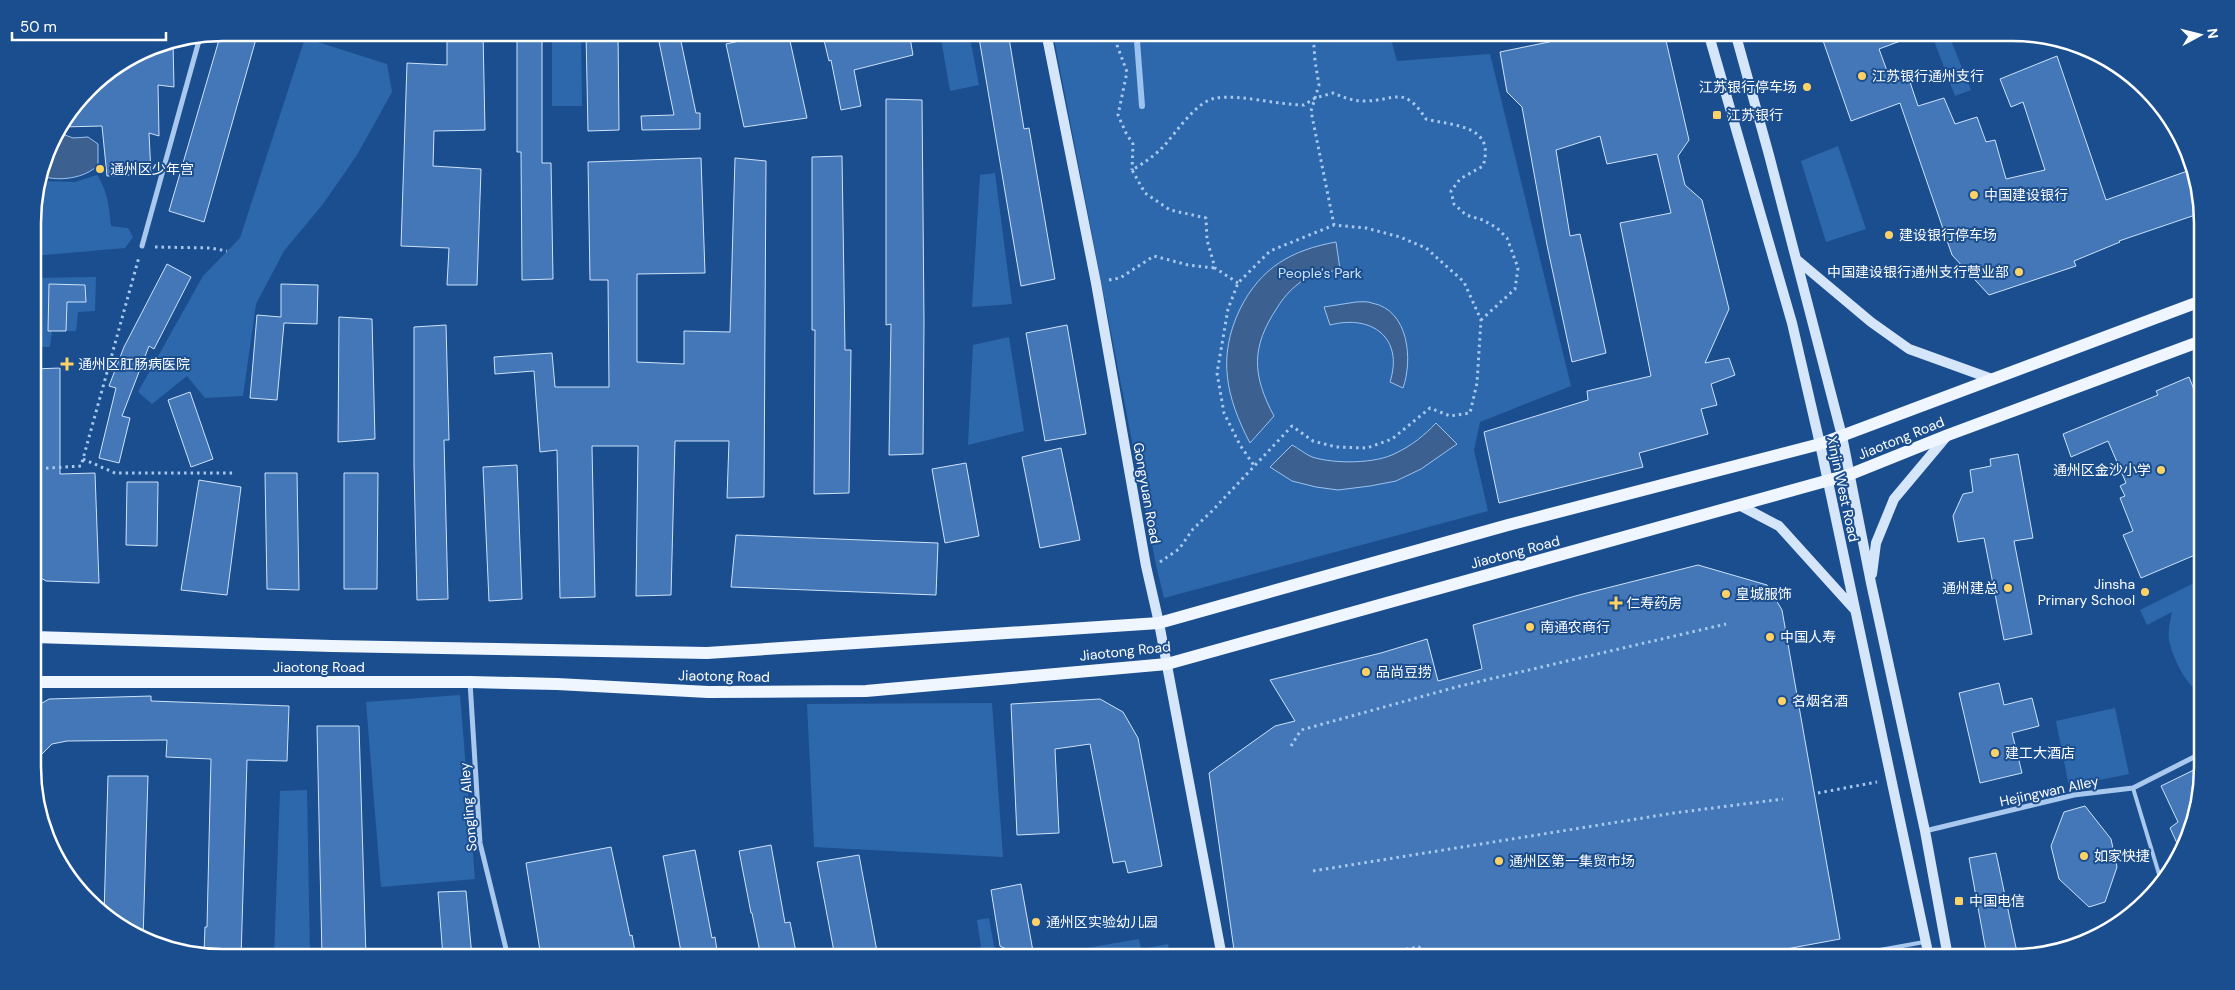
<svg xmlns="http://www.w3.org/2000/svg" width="2235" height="990" viewBox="0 0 2235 990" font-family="'DM Sans','Noto Sans SC',sans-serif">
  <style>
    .green { fill: #2d68ad }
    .water { fill: #3c6190; stroke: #9bc3f0 }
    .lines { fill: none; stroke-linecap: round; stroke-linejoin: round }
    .stream { stroke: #9bc3f0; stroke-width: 6 }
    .building { fill: #4377b7; stroke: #cee2fa }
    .path { stroke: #a8c8ee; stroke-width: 3; stroke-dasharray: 2.5 4; stroke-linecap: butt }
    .lane { stroke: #a8c8ee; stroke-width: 4 }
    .street { stroke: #a8c8ee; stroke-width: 5 }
    .secondary { stroke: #d5e5fa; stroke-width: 10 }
    .primary { stroke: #eff6ff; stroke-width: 12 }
    .poi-dot { fill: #ffd265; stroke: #1b4e8f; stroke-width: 2 }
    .labels { text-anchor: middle; stroke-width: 4; stroke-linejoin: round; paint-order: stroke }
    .poi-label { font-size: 14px; fill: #fff; stroke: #1b4e8f; text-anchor: start }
    .park-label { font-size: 14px; fill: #cee2fa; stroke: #1b4e8f }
    .street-label { font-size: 14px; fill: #fff; stroke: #1b4e8f }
    .rim { fill: none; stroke: #fff; stroke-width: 2.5 }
  </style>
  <rect width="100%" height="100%" fill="#1b4e8f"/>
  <path class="green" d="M1389,32L1397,61L1490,54L1571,386L1480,422L1474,450L1488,511L1164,598L1156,565L1053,33Z
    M552,33H581L582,106H552Z
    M940,33H969L979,85L950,91Z
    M1931,33H1948L1971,90L1955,96Z
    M305,38L387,64L392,92L357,155L323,204L284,251L256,304L243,396L205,398L187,376L152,404L138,392L203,276L240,238Z
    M1838,146L1866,229L1826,242L1801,161Z
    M995,173L1012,304L972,307L980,175Z
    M97,175C108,191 109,208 111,226L128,228L133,237L125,248L33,256V210L41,181L75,182Z
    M96,277L95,311L78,312L76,331H66L67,302H86L85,285L49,284L48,330L52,331L50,347H33V278Z
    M1009,337L1024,431L968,445L973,345Z
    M2202,579V694C2187,687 2174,660 2170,644C2167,635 2170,621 2172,612L2147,625L2140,610Z
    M460,695L475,879L381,887L366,702Z
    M992,703L1003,857L814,847L807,704Z
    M2115,708L2129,774L2069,786L2056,721Z
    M307,790L310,957H274L280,791Z
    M989,918L995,952L1004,957H971L970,950L981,947L977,920Z
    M1139,939L1141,949L1168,944L1170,957H1076L1075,950Z"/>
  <path class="water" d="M62,126L65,135L73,138L88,137L98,144V165C86,178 59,182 42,176L52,138Z
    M1336,242L1340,269C1330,272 1320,273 1310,277C1297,282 1284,296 1277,308C1251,347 1252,375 1274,416L1250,443C1226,397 1217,357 1240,309C1261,267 1292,250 1336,242Z
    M1356,302C1361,302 1367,301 1372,303C1409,310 1413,360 1403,388L1390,382C1404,338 1372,314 1330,325L1324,307Z
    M1436,423L1457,444L1421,469L1396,481L1370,486L1338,490L1316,487L1292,481L1270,467L1292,445C1298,448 1305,454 1312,457C1334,464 1376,464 1396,453C1411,446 1425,435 1436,423Z"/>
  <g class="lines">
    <path class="stream" d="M1142,32L1137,41L1142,106"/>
  </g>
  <path class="building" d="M258,32L204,222L169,211L221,33Z
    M447,32H483L485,130L434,131L433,166L481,169L477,285H447L449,248L401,246L407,63L447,65Z
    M517,32H542V163H551L553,279L522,280L521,152H517Z
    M586,32H618L619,130L588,131Z
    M657,32H679L696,113H700V129L642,130L641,116L674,115Z
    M779,32H788L807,118L744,127L726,44Z
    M822,32H909L913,55L854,70L861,106L841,110L831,60L829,61Z
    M978,32H1008L1024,129L1029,128L1055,279L1021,286Z
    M1577,32H1664L1689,140L1678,156L1685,185L1702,200L1729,309L1705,363L1729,358L1735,375L1711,384L1717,405L1701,409L1708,434L1639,453L1643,467L1499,503L1484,432L1588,400L1587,391L1651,376L1620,223L1671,213L1657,154L1607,164L1600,136L1556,150L1570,236L1580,234L1606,353L1572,362L1547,245L1522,107L1507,92L1500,52L1578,36Z
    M1820,32H1919V34L1879,49L1890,79L1907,73L1918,106L1944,98L1955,124L1977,117L1986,142L1995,140L2006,179L2045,170L2023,102L2011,107L2000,79L2057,56L2106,200L2193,169L2201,198V213L2119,241L2120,242L2074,261L2076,266L1989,295L1952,255L1900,103L1851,121Z
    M173,42L174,87L158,85L159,136L149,133L151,174L107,176L102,126L61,127L97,80L150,47Z
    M886,99L922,100L924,322L923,454L889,455L891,324L886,325Z
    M842,156L845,350H851L849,493L814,494L815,330H812V157Z
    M701,158L705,273L637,274V362L684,364V331L730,332L735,158L766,161L764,497L727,498L729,441H675L671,595L636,596L638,446H592L595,597L560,598L557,450L540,452L534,371L495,374L494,357L552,353L555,387H609L608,280H590L588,162Z
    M167,264L191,277L154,349L149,346L122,416L130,418L119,463L99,458L116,388L109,386L124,347Z
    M49,284L85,285L86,302H67L66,331H48Z
    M281,284L318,285L317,324L284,323L277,400L250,398L257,315L281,317Z
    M339,317L372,319L375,439L338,442Z
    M446,325L449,440H444L448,599L417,600L414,465V327Z
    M1067,325L1086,434L1045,441L1026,333Z
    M60,368V474L95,473L99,583L46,581L34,574L33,369Z
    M2189,377L2201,407L2202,418L2195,421L2202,436V552L2141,578L2123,535L2133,531L2120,498L2125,496L2120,486L2126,483L2108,441L2071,457L2063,434L2158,395L2156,391Z
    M190,392L213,459L191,467L168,400Z
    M1061,448L1080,540L1040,548L1022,457Z
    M2018,454L2033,538L2014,541L2032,634L2004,640L1984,538L1958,542L1953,516L1963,494L1973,492L1970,470L1991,466L1990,459Z
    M966,463L979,536L945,543L932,469Z
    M517,465L522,599L489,601L483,467Z
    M265,473H297L299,590L267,589Z
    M344,473H378L377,589H344Z
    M199,480L241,487L227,595L181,590Z
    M127,482H158L157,546L126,545Z
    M736,535L938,543L936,595L731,587Z
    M1698,565L1767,585L1782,610L1840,939L1743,957H1235L1209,773L1275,726L1295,721L1270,680L1381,653L1427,639L1438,681L1482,669L1473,625L1579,595Z
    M1999,683L2004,705L2032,698L2039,726L2012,733L2022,773L1980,783L1959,693Z
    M151,696V701L289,706L287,761L247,760L241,958H223L204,954L205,927H207L211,759L166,757L167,740L67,741L52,744L34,762V708L49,699Z
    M1100,699L1123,712L1138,738L1162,866L1128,873L1125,861L1113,863L1090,744L1055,749L1059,833L1017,835L1011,704Z
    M317,726H359L366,957H322Z
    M2202,766L2200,782L2192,787L2197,797L2188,840L2181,852L2170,828L2178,822L2161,786Z
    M108,776H148L143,939L104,915Z
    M2085,806L2111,839L2117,867L2105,902L2089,907L2059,879L2051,846L2064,812Z
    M771,845L785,923L790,922L797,957H761L752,913H751L739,851Z
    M611,847L630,936L632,935L636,957H541L526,863Z
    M695,850L712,938L715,937L718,957H682L663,856Z
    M1996,853L2018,957H1987L1969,858Z
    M859,855L878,957H835L817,862Z
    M1021,884L1034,957H1007L1006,949L1000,946L991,890Z
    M466,891L472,957H443L438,892Z"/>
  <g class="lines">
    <path class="path" d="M1116,32L1117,45L1127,72L1118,115L1126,133L1133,144L1132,170
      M1313,32L1315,61L1319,85L1311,111L1334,225
      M155,247L211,248L227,251
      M1109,280L1120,278L1154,256L1188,265L1215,268
      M1238,283L1215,268L1207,240L1206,218L1170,210L1145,193L1132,170C1144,163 1154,156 1163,147C1176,133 1196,101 1216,98C1239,94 1278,105 1304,105L1315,98L1333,93C1343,97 1352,101 1364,101C1396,101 1403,84 1426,119C1454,126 1496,125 1483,166L1460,179L1451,191L1454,204L1466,215L1483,220L1497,228L1507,238L1518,268L1515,289L1481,320
      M83,459L115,473H234
      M33,469L81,466L139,257
      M1160,562L1179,549L1193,529L1212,511L1292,426L1313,441L1336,447L1367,448L1392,439L1430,408L1450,416L1470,413L1477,383L1481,320L1464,282L1426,248L1400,237L1366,228L1334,225L1270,251L1238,283L1228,309L1217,373L1224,413L1240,445L1255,467
      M1291,746L1301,730L1460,686L1726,624
      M1818,793L1877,782
      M1313,871L1674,813L1783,799
      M1361,957L1419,947L1421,957"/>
    <path class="lane" d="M2133,788L2162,884
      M2058,950L2076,946
      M1841,957L1924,942"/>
    <path class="street" d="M142,246L200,37
      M470,682L480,843L508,957
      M1925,831L2074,795L2133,788L2202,753"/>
    <path class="secondary" d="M1046,32L1096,283L1146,566L1159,623L1222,957
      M1708,32L1792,323L1820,444L1929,957
      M1735,32L1769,155L1842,436L1871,583L1925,831L1948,957
      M1796,259L1871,322L1909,349L1992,379
      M1739,505L1779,526L1854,609
      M1872,574L1876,543L1894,499L1946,437"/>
    <path class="primary" d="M34,637L332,646L707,653L1159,623L1508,525L1820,444L2201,301
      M34,682H470L557,684L708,692L866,691L1167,664L1851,474L1948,435L2201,341"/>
  </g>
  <g class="poi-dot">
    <circle cx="1862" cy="76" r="5"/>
    <circle cx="1807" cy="87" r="5"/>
    <rect x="1712" y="110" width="10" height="10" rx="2.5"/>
    <circle cx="100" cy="169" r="5"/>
    <circle cx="1974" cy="195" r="5"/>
    <circle cx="1889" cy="235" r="5"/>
    <circle cx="2019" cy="272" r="5"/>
    <path d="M64.5 356.5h5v5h5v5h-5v5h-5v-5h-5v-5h5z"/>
    <circle cx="2161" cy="470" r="5"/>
    <circle cx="2008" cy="588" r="5"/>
    <circle cx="2145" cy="592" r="5"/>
    <circle cx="1726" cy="594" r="5"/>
    <path d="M1613.5 595.5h5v5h5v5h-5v5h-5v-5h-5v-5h5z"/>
    <circle cx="1530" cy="627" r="5"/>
    <circle cx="1770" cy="637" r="5"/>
    <circle cx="1366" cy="672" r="5"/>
    <circle cx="1782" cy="701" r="5"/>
    <circle cx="1995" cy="753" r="5"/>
    <circle cx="2084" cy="856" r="5"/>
    <circle cx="1499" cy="861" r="5"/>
    <rect x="1954" y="896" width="10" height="10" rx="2.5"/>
    <circle cx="1036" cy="922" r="5"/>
  </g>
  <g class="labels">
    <g class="poi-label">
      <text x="1872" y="81">江苏银行通州支行</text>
      <text x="1797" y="92" text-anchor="end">江苏银行停车场</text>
      <text x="1727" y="120">江苏银行</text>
      <text x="110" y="174">通州区少年宫</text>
      <text x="1984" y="200">中国建设银行</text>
      <text x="1899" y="240">建设银行停车场</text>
      <text x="2009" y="277" text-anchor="end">中国建设银行通州支行营业部</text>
      <text x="78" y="369">通州区肛肠病医院</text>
      <text x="2151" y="475" text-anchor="end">通州区金沙小学</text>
      <text x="2135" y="589" text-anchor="end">Jinsha<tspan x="2135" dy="16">Primary School</tspan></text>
      <text x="1998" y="593" text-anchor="end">通州建总</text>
      <text x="1736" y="599">皇城服饰</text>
      <text x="1626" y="608">仁寿药房</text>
      <text x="1540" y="632">南通农商行</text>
      <text x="1780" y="642">中国人寿</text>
      <text x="1376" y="677">品尚豆捞</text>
      <text x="1792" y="706">名烟名酒</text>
      <text x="2005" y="758">建工大酒店</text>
      <text x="2094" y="861">如家快捷</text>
      <text x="1509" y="866">通州区第一集贸市场</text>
      <text x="1969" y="906">中国电信</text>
      <text x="1046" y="927">通州区实验幼儿园</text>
    </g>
    <g class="park-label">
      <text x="1320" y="278">People's Park</text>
    </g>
    <g class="street-label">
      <text transform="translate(1901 438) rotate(-22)" y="5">Jiaotong Road</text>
      <text transform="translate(1843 489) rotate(78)" y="5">Xinjin West Road</text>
      <text transform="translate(1147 493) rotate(80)" y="5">Gongyuan Road</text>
      <text transform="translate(1515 552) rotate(-15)" y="5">Jiaotong Road</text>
      <text transform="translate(1125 651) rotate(-6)" y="5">Jiaotong Road</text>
      <text x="319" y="672">Jiaotong Road</text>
      <text transform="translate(724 676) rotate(1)" y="5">Jiaotong Road</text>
      <text transform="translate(2049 791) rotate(-12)" y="5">Hejingwan Alley</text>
      <text transform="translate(468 807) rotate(-95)" y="5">Songling Alley</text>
    </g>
  </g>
  <path d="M0 0H2235V990H0ZM223 41H2012A182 182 0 0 1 2194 223V767A182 182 0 0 1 2012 949H223A182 182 0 0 1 41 767V223A182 182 0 0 1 223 41Z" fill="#1b4e8f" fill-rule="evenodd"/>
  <path class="rim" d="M223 41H2012A182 182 0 0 1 2194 223V767A182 182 0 0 1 2012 949H223A182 182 0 0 1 41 767V223A182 182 0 0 1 223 41Z"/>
  <g transform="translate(2200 35) rotate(83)" stroke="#1b4e8f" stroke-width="4" paint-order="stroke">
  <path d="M0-4L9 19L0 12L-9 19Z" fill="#ffffff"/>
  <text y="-8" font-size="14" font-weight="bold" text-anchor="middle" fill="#ffffff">N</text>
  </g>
  <path d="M12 32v8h154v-8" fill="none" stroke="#ffffff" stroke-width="2.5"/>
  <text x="20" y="32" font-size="15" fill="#ffffff" stroke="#1b4e8f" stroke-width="4" paint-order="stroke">50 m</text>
</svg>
